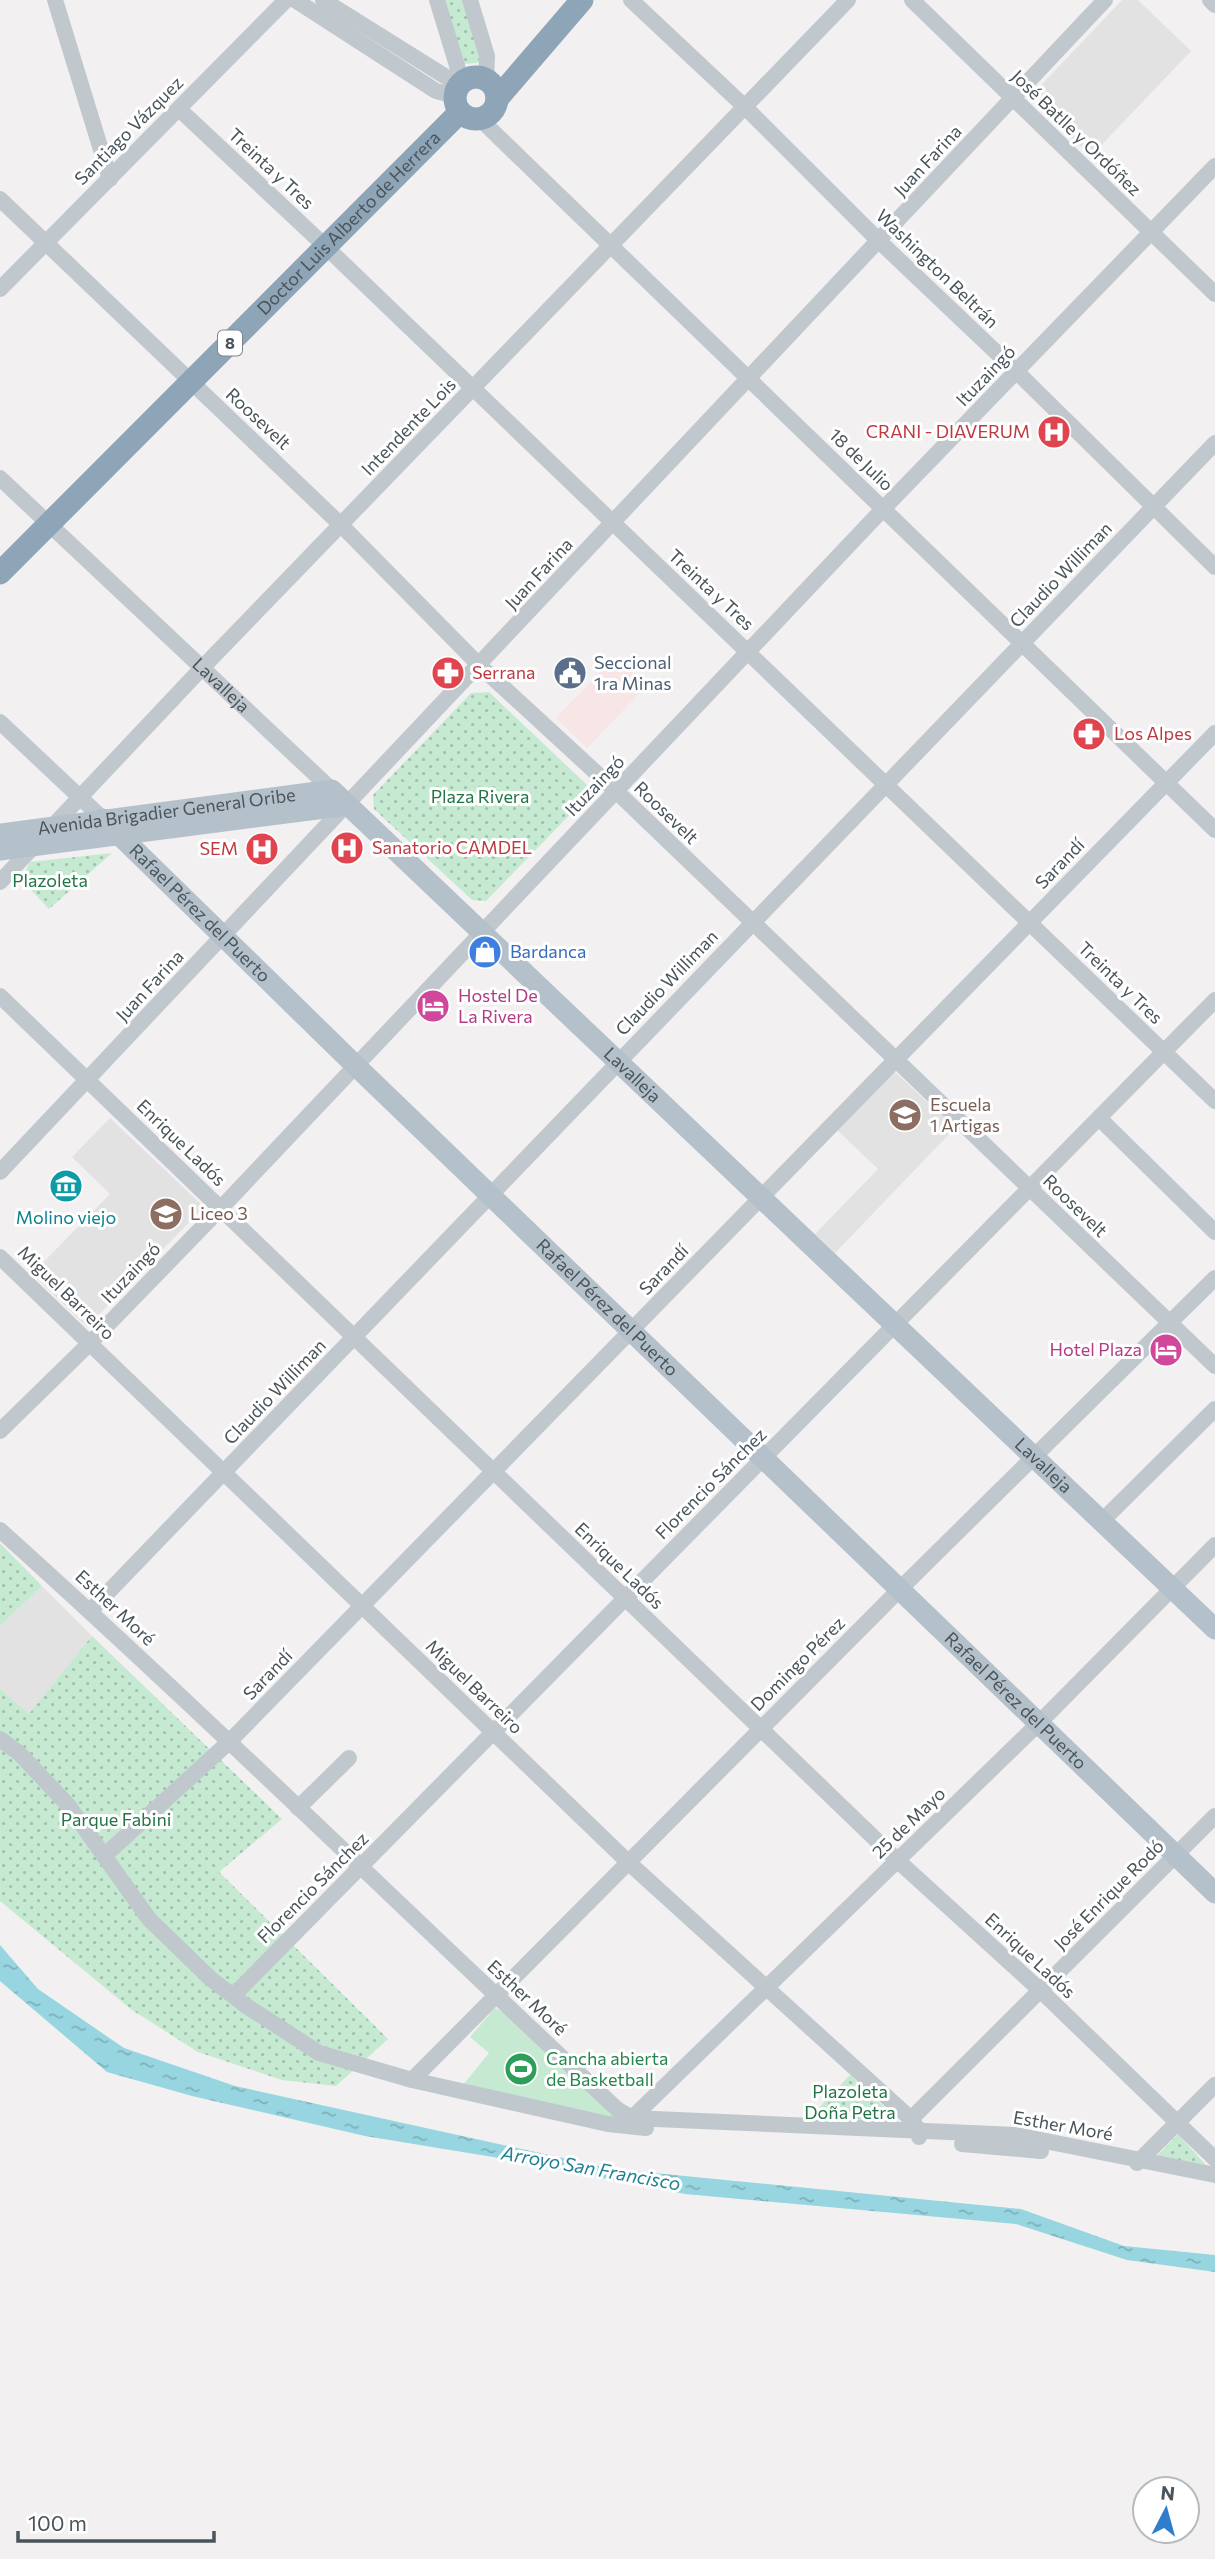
<svg xmlns="http://www.w3.org/2000/svg" width="1215" height="2559" viewBox="0 0 1215 2559" font-family="Commissioner,sans-serif">
  <style>
    .education { fill: #e3e2e2 }
    .medical { fill: #f8e5e5 }
    .green { fill: url(#green-dots) }
    .pitch { fill: #c5ead1 }
    .water { fill: url(#water-ripples) }
    .lines { fill: none; stroke-linecap: round; stroke-linejoin: round }
    .minor { stroke: #c0c8cd; stroke-width: 16 }
    .major { stroke: #b4c1cb; stroke-width: 21 }
    .highway { stroke: #8ea5b8; stroke-width: 23 }
    .labels { text-anchor: middle; stroke-width: 6; stroke-linejoin: round; paint-order: stroke }
    .shield { fill: #fff; stroke: #80878c; stroke-width: 2 }
    .shield-label { font-size: 16px; font-weight: bold; fill: #4a545b }
    .street-label { font-size: 18px; fill: #4a545b; stroke: #fff }
    .health-label { font-size: 18px; fill: #be3a42; stroke: #fff; text-anchor: start }
    .service-label { font-size: 18px; fill: #4e5e75; stroke: #fff; text-anchor: start }
    .park-label { font-size: 18px; fill: #237548; stroke: #fff }
    .shop-label { font-size: 18px; fill: #366cbe; stroke: #fff; text-anchor: start }
    .hotel-label { font-size: 18px; fill: #b23c85; stroke: #fff; text-anchor: start }
    .education-label { font-size: 18px; fill: #785e54; stroke: #fff; text-anchor: start }
    .culture-label { font-size: 18px; fill: #0d838f; stroke: #fff }
    .leisure-label { font-size: 18px; fill: #27864d; stroke: #fff; text-anchor: start }
    .water-label { font-size: 19px; font-style: italic; fill: #1e8093; stroke: #fff }
  </style>
  <defs>
    <pattern id="green-dots" width="8" height="8" patternUnits="userSpaceOnUse" patternTransform="scale(1.75)"><rect width="8" height="8" fill="#c5ead1"/><path d="M2 2h.1M6 6h.1" fill="none" stroke="#a2c0ad" stroke-width="1.8" stroke-linecap="round"/></pattern>
    <pattern id="water-ripples" width="26" height="14" patternUnits="userSpaceOnUse" patternTransform="scale(1.75)"><rect width="26" height="14" fill="#97d6e1"/><path d="M2 4q2-2 4 0t4 0M15 11q2-2 4 0t4 0" fill="none" stroke="#7db0b9"/></pattern>
  </defs>
  <rect width="100%" height="100%" fill="#f2f0f1"/>
  <path class="education" d="M1122,0H1138L1191,51L1091,156L1029,98Z
    M894,1071L955,1128L835,1253L815,1234L878,1169L837,1130Z
    M110,1118L204,1207L87,1327L32,1274L110,1194L72,1157Z
    M42,1586L92,1636L29,1715L0,1689V1626Z"/>
  <path class="medical" d="M615,657L646,686L587,748L556,718Z"/>
  <path class="green" d="M443,0H463L481,59L477,63L464,64Z
    M489,692L587,785L586,798L486,901L472,900L374,809L373,795L471,693Z
    M112,853L49,909L21,879L30,862Z
    M0,1543L42,1586L0,1626Z
    M92,1636L282,1819L219,1872L388,2039L336,2086L282,2080L198,2052L132,2010L0,1901V1689L29,1714Z
    M850,2075L897,2119L892,2125L808,2119Z
    M1178,2134L1206,2165L1157,2156Z"/>
  <path class="pitch" d="M495,2008L505,2013L620,2120L463,2085L489,2053L470,2037Z"/>
  <path class="water" d="M0,1945L38,1989L124,2048L235,2086L613,2169L1021,2209L1124,2246L1215,2255V2272L1127,2260L1016,2224L685,2194L493,2157L365,2136L192,2096L107,2072L0,1981Z"/>
  <g class="lines">
    <g class="minor">
      <path d="M55,0L110,179"/>
      <path d="M295,0L436,91L455,96"/>
      <path d="M323,0L459,85"/>
      <path d="M437,0L462,82"/>
      <path d="M470,0L487,56L486,80"/>
      <path d="M631,0L745,107L879,241L1017,372L1215,567"/>
      <path d="M912,0L1215,294"/>
      <path d="M1210,0L1215,5"/>
      <path d="M179,109L326,247L1215,1101"/>
      <path d="M480,119L1215,830"/>
      <path d="M0,199L341,525L480,666L616,791L1215,1366"/>
      <path d="M0,289L286,0"/>
      <path id="s1" d="M0,478L332,790"/>
      <path d="M0,722L103,819"/>
      <path d="M0,882L202,668L848,0"/>
      <path d="M0,996L897,1860L1040,1990L1215,2159"/>
      <path d="M1099,1118L1215,1232"/>
      <path d="M0,1172L1105,0"/>
      <path d="M0,1257L628,1862L911,2119L919,2131V2137"/>
      <path d="M0,1431L90,1343L221,1208L884,508L1215,166"/>
      <path d="M1102,1521L1215,1409"/>
      <path d="M0,1530C210,1719 411,1917 617,2109L632,2118L1016,2135L1215,2175"/>
      <path d="M90,1611L1215,443"/>
      <path d="M0,1739L19,1753L68,1805L149,1919L211,1979L245,2005L319,2053L412,2080L608,2124L646,2128"/>
      <path d="M298,1808L349,1758"/>
      <path d="M104,1856L229,1742L1215,733"/>
      <path d="M234,1995L1215,1000"/>
      <path d="M412,2080L900,1589L1215,1278"/>
      <path d="M911,2119L1215,1816"/>
      <path d="M632,2121V2118L1039,1723L1215,1545"/>
      <path d="M962,2144L1041,2151"/>
      <path d="M1137,2163L1215,2085"/>
    </g>
    <g class="major">
      <path id="s2" d="M103,819L356,1066L1215,1893"/>
      <path id="s3" d="M0,834L332,790L1215,1629"/>
      <path d="M0,850L348,805"/>
    </g>
    <g class="highway">
      <circle cx="476" cy="98" r="21"/>
      <path d="M497,99L582,0"/>
      <path id="s4" d="M0,573L460,112"/>
    </g>
  </g>
  <defs>
    <symbol id="hospital-disc" viewBox="-11 -11 22 22"><circle r="9.5" fill="#e0444e" stroke="#fff"/><path d="M-5-5h3v3.5h4V-5h3V5h-3V1.5h-4V5h-3Z" fill="#fff"/></symbol>
    <symbol id="pharmacy-disc" viewBox="-11 -11 22 22"><circle r="9.5" fill="#e0444e" stroke="#fff"/><path d="M-2-6h4v4h4v4h-4v4h-4v-4h-4v-4h4Z" fill="#fff"/></symbol>
    <symbol id="civic-disc" viewBox="-11 -11 22 22"><circle r="9.5" fill="#5c6f8a" stroke="#fff"/><path d="M-.6-6.5H3V-4.5H.6V-3L4-1V1h2V6H-6V1h2V-1L-.6-3ZM-1.2 2.5V6h2.4V2.5Z" fill="#fff"/></symbol>
    <symbol id="shop-disc" viewBox="-11 -11 22 22"><circle r="9.5" fill="#3f7fe0" stroke="#fff"/><path d="M-5-2.5h2.3a2.7 3.5 0 0 1 5.4 0H5L5.5 6h-11ZM-1.5-2.5h3a1.5 2.3 0 0 0-3 0Z" fill="#fff"/></symbol>
    <symbol id="hotel-disc" viewBox="-11 -11 22 22"><circle r="9.5" fill="#d1479c" stroke="#fff"/><path d="M-6-4.5h1.5V1H6V5H4.5V3h-9V5H-6ZM-4 0a1.8 1.8 0 1 1 3.6 0ZM.5 0V-2.5h3Q6-2.5 6 0Z" fill="#fff"/></symbol>
    <symbol id="school-disc" viewBox="-11 -11 22 22"><circle r="9.5" fill="#8d6e63" stroke="#fff"/><path d="M0-5L7-2L0 1L-7-2ZM-4 1L0 2.5L4 1V4Q0 6-4 4Z" fill="#fff"/></symbol>
    <symbol id="museum-disc" viewBox="-11 -11 22 22"><circle r="9.5" fill="#0f9aa8" stroke="#fff"/><path d="M0-6L6-3V-2H-6V-3ZM-5-1h2V3h-2ZM-1-1h2V3h-2ZM3-1h2V3H3ZM-6 4H6V6H-6Z" fill="#fff"/></symbol>
    <symbol id="stadium-disc" viewBox="-11 -11 22 22"><circle r="9.5" fill="#2e9e5b" stroke="#fff"/><path d="M0-5a6.5 5 0 1 0 0 10a6.5 5 0 1 0 0-10ZM-3.5-1.8h7v3.6h-7Z" fill="#fff"/></symbol>
  </defs>
  <g fill-rule="evenodd">
    <use href="#hospital-disc" x="1035" y="413" width="38" height="38"/>
    <use href="#pharmacy-disc" x="429" y="654" width="38" height="38"/>
    <use href="#civic-disc" x="551" y="654" width="38" height="38"/>
    <use href="#pharmacy-disc" x="1070" y="715" width="38" height="38"/>
    <use href="#hospital-disc" x="328" y="829" width="38" height="38"/>
    <use href="#hospital-disc" x="243" y="830" width="38" height="38"/>
    <use href="#shop-disc" x="466" y="933" width="38" height="38"/>
    <use href="#hotel-disc" x="414" y="987" width="38" height="38"/>
    <use href="#school-disc" x="886" y="1096" width="38" height="38"/>
    <use href="#museum-disc" x="47" y="1167" width="38" height="38"/>
    <use href="#school-disc" x="147" y="1195" width="38" height="38"/>
    <use href="#hotel-disc" x="1147" y="1331" width="38" height="38"/>
    <use href="#stadium-disc" x="502" y="2050" width="38" height="38"/>
  </g>
  <g class="labels">
    <rect class="shield" x="218" y="330.5" width="24" height="25" rx="5"/>
    <g class="shield-label">
      <text x="230" y="349">8</text>
    </g>
    <g class="street-label">
      <text transform="translate(129 131) rotate(-45)" y="6">Santiago Vázquez</text>
      <text transform="translate(1076 133) rotate(44)" y="6">José Batlle y Ordóñez</text>
      <text transform="translate(928 161) rotate(-47)" y="6">Juan Farina</text>
      <text transform="translate(271 169) rotate(43)" y="6">Treinta y Tres</text>
      <text dy="6" stroke="none"><textPath href="#s4" startOffset="494">Doctor Luis Alberto de Herrera</textPath></text>
      <text transform="translate(937 269) rotate(44)" y="6">Washington Beltrán</text>
      <text transform="translate(986 376) rotate(-46)" y="6">Ituzaingó</text>
      <text transform="translate(258 419) rotate(43)" y="6">Roosevelt</text>
      <text transform="translate(409 427) rotate(-46)" y="6">Intendente Lois</text>
      <text transform="translate(861 460) rotate(44)" y="6">18 de Julio</text>
      <text transform="translate(539 574) rotate(-47)" y="6">Juan Farina</text>
      <text transform="translate(1061 575) rotate(-46)" y="6">Claudio Williman</text>
      <text transform="translate(711 590) rotate(43)" y="6">Treinta y Tres</text>
      <text dy="6" stroke="none"><textPath href="#s1" startOffset="303">Lavalleja</textPath></text>
      <text transform="translate(595 786) rotate(-46)" y="6">Ituzaingó</text>
      <text dy="6" stroke="none"><textPath href="#s3" startOffset="168">Avenida Brigadier General Oribe</textPath></text>
      <text transform="translate(666 813) rotate(44)" y="6">Roosevelt</text>
      <text transform="translate(1060 864) rotate(-46)" y="6">Sarandí</text>
      <text dy="6" stroke="none"><textPath href="#s2" startOffset="135">Rafael Pérez del Puerto</textPath></text>
      <text transform="translate(667 983) rotate(-46)" y="6">Claudio Williman</text>
      <text transform="translate(1120 983) rotate(44)" y="6">Treinta y Tres</text>
      <text transform="translate(150 986) rotate(-47)" y="6">Juan Farina</text>
      <text dy="6" stroke="none"><textPath href="#s3" startOffset="749">Lavalleja</textPath></text>
      <text transform="translate(181 1143) rotate(44)" y="6">Enrique Ladós</text>
      <text transform="translate(1075 1206) rotate(44)" y="6">Roosevelt</text>
      <text transform="translate(664 1270) rotate(-46)" y="6">Sarandí</text>
      <text transform="translate(131 1273) rotate(-46)" y="6">Ituzaingó</text>
      <text transform="translate(66 1293) rotate(44)" y="6">Miguel Barreiro</text>
      <text dy="6" stroke="none"><textPath href="#s2" startOffset="702">Rafael Pérez del Puerto</textPath></text>
      <text transform="translate(275 1392) rotate(-46)" y="6">Claudio Williman</text>
      <text dy="6" stroke="none"><textPath href="#s3" startOffset="1316">Lavalleja</textPath></text>
      <text transform="translate(711 1484) rotate(-45)" y="6">Florencio Sánchez</text>
      <text transform="translate(619 1566) rotate(44)" y="6">Enrique Ladós</text>
      <text transform="translate(115 1608) rotate(43)" y="6">Esther Moré</text>
      <text transform="translate(798 1664) rotate(-45)" y="6">Domingo Pérez</text>
      <text transform="translate(268 1675) rotate(-46)" y="6">Sarandí</text>
      <text transform="translate(474 1687) rotate(44)" y="6">Miguel Barreiro</text>
      <text dy="6" stroke="none"><textPath href="#s2" startOffset="1269">Rafael Pérez del Puerto</textPath></text>
      <text transform="translate(909 1823) rotate(-44)" y="6">25 de Mayo</text>
      <text transform="translate(313 1888) rotate(-45)" y="6">Florencio Sánchez</text>
      <text transform="translate(1109 1895) rotate(-45)" y="6">José Enrique Rodó</text>
      <text transform="translate(1030 1956) rotate(43)" y="6">Enrique Ladós</text>
      <text transform="translate(527 1998) rotate(43)" y="6">Esther Moré</text>
      <text transform="translate(1063 2126) rotate(10)" y="6">Esther Moré</text>
    </g>
    <g class="health-label">
      <text x="1030" y="438" text-anchor="end">CRANI - DIAVERUM</text>
      <text x="472" y="679">Serrana</text>
      <text x="1114" y="740">Los Alpes</text>
      <text x="372" y="854">Sanatorio CAMDEL</text>
      <text x="238" y="855" text-anchor="end">SEM</text>
    </g>
    <g class="service-label">
      <text x="594" y="669">Seccional<tspan x="594" dy="21">1ra Minas</tspan></text>
    </g>
    <g class="park-label">
      <text x="480" y="803">Plaza Rivera</text>
      <text x="50" y="887">Plazoleta</text>
      <text x="116" y="1826">Parque Fabini</text>
      <text x="850" y="2098">Plazoleta<tspan x="850" dy="21">Doña Petra</tspan></text>
    </g>
    <g class="shop-label">
      <text x="510" y="958">Bardanca</text>
    </g>
    <g class="hotel-label">
      <text x="458" y="1002">Hostel De<tspan x="458" dy="21">La Rivera</tspan></text>
      <text x="1142" y="1356" text-anchor="end">Hotel Plaza</text>
    </g>
    <g class="education-label">
      <text x="930" y="1111">Escuela<tspan x="930" dy="21">1 Artigas</tspan></text>
      <text x="190" y="1220">Liceo 3</text>
    </g>
    <g class="culture-label">
      <text x="66" y="1224">Molino viejo</text>
    </g>
    <g class="leisure-label">
      <text x="546" y="2065">Cancha abierta<tspan x="546" dy="21">de Basketball</tspan></text>
    </g>
    <g class="water-label">
      <text transform="translate(591 2168) rotate(10)" y="7">Arroyo San Francisco</text>
    </g>
  </g>
  <g transform="translate(1166 2510) rotate(6)"><circle r="33" fill="#ffffff" stroke="#b7bbbd" stroke-width="2"/>
  <path d="M0-5L12 26L0 18L-12 26Z" fill="#307ccd"/>
  <text y="-10" font-size="19" font-weight="bold" text-anchor="middle" fill="#4a545b">N</text>
  </g>
  <path d="M18 2531v10h196v-10" fill="none" stroke="#4a545b" stroke-width="3.5"/>
  <text x="28" y="2531" font-size="21" fill="#4a545b" stroke="#ffffff" stroke-width="5" paint-order="stroke">100 m</text>
</svg>
